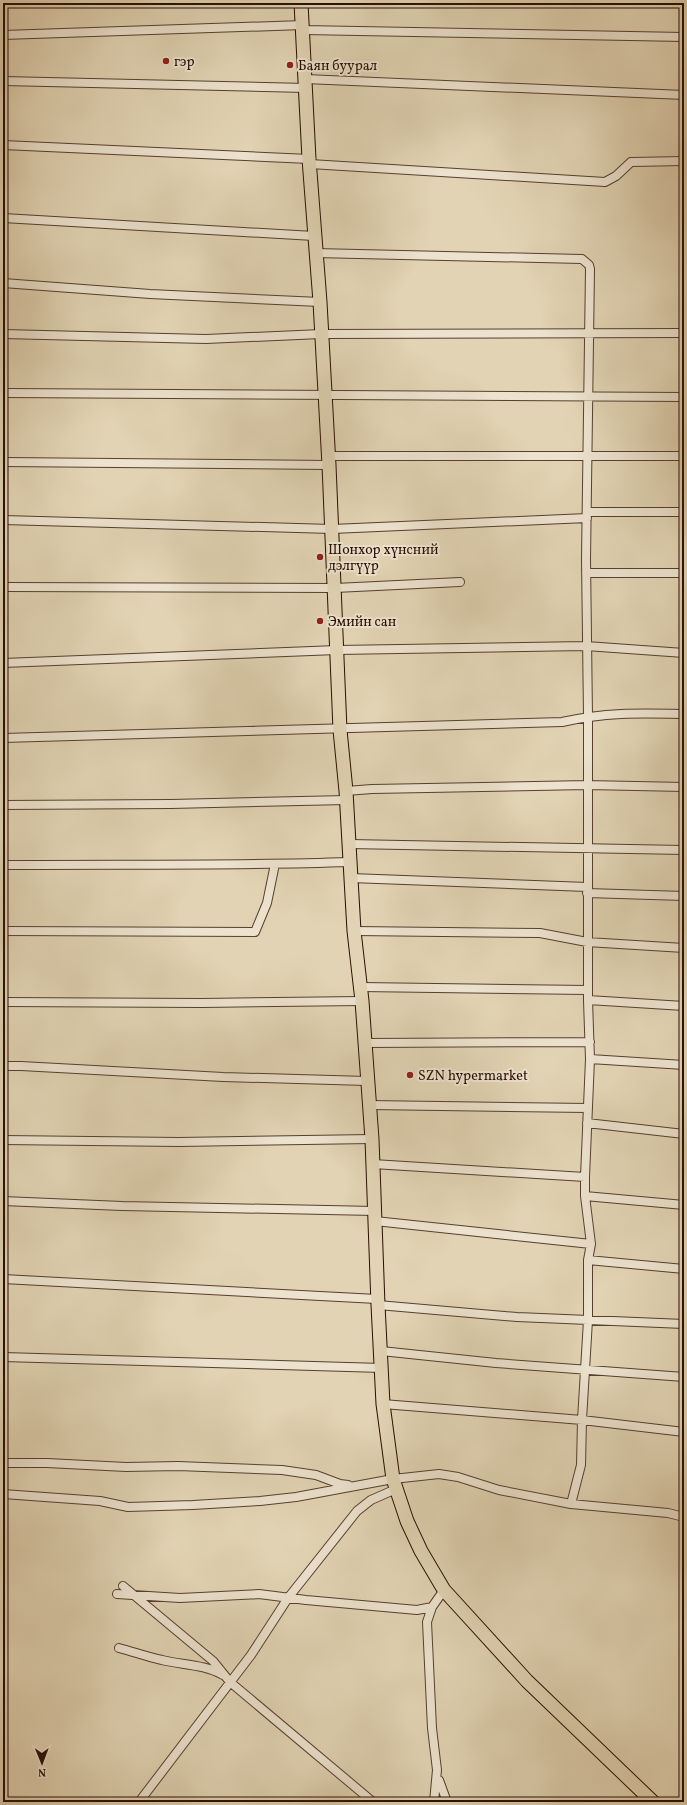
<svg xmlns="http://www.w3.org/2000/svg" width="687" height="1805" viewBox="0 0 687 1805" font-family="Vollkorn,serif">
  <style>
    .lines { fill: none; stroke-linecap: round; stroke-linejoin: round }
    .minor-casing { stroke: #573f2e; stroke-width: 10 }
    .primary-casing { stroke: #290e02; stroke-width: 15 }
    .minor { stroke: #ece2ce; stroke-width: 8 }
    .primary { stroke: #e1d3b3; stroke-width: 13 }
    .poi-dot { fill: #8f2418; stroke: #ece2ce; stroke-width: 1.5 }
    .labels { text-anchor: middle; stroke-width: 4; stroke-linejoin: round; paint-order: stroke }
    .poi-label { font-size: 14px; fill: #290e02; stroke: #ece2ce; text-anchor: start }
  </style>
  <rect width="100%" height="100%" fill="#e1d3b3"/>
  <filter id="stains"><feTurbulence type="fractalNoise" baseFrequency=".005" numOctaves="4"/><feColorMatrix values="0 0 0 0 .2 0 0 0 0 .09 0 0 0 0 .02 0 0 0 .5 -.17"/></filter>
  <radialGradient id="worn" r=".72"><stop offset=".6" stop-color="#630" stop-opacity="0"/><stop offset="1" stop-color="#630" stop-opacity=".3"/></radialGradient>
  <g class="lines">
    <defs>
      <path id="minor" d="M303,30L684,37
        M3,35L303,25
        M305,79L684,95
        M3,81L306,88
        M3,145L309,159
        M310,164L605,182L616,176L631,162L684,161
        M3,218L314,236
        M315,253L582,259L589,265L590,269L586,559L588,716V1000L590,1059L585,1177V1196L591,1244L588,1260V1320L582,1420L581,1465L571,1504
        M3,283L150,294L320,302
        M3,334L206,339L321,334L684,333
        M3,393L684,397
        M328,456H684
        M3,462L329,465
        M587,512H684
        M3,520L332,529L587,518
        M586,573H684
        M3,587L335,588L460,582
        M3,663L337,650L586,646L684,653
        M3,738L562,722C606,712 639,713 684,714
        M346,791L372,789L587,785L684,787
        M3,805L171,804L347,800
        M349,844L684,850
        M3,865C119,864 234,866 350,862
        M351,878L587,887
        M587,893L684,896
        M3,931L255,932L267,903L275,864
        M354,931L540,933L587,942L684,948
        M360,987L588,990
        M588,1000L684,1006
        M3,1002L202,1003L362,1001
        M365,1043L590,1042
        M590,1059L684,1065
        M3,1066H21L223,1077L367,1081
        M369,1105L588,1108
        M587,1123L684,1134
        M3,1140L179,1142L372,1139
        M373,1164L585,1177
        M585,1196L684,1205
        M3,1201L122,1206L375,1211
        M375,1221L591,1244
        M588,1260L684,1269
        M3,1279L377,1299
        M378,1305L517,1317L684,1324
        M381,1351L496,1363L684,1377
        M3,1357L382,1368
        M383,1404L582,1420L684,1432
        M3,1463H47L126,1467L178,1466L282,1470L316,1475L340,1484L348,1485
        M3,1494L100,1501L128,1507L193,1505L260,1501L296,1497L393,1479L439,1474L458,1477L499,1490L571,1504L668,1513L684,1517
        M123,1586L213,1661L230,1682L373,1802
        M117,1594L180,1598L259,1594L306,1600L417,1610L432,1607
        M119,1648C134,1652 148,1657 162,1660C182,1665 204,1664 223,1675
        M439,1780L447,1802
        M139,1802L251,1655L288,1598L357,1511L371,1500L396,1489
        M434,1802L437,1770L432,1728L427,1622L432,1607L444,1590"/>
      <path id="primary" d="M301,3L309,159L320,302L329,465L340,730L346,791L354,931L362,1001L372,1139L378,1305L383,1404L393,1479L407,1521L421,1551L444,1590L527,1681L653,1802"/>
    </defs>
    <use href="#minor" class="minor-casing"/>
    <use href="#primary" class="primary-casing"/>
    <use href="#minor" class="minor"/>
    <use href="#primary" class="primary"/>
  </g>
  <g class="poi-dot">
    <circle cx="166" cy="61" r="4"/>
    <circle cx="290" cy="65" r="4"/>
    <circle cx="320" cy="557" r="4"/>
    <circle cx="320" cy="621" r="4"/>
    <circle cx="410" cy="1075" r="4"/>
  </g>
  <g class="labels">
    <g class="poi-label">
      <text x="174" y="66">гэр</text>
      <text x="298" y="70">Баян буурал</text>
      <text x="328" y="554">Шонхор хүнсний<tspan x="328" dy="16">дэлгүүр</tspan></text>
      <text x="328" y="626">Эмийн сан</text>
      <text x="418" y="1080">SZN hypermarket</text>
    </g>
  </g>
  <rect width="687" height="1805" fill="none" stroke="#e1d3b3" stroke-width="16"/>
  <rect x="4" y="4" width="679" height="1797" fill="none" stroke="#290e02" stroke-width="2"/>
  <rect x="8" y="8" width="671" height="1789" fill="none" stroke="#290e02"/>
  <g transform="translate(42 1763) rotate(179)" stroke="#ece2ce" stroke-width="3" paint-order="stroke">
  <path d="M0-3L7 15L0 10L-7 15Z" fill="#290e02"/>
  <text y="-6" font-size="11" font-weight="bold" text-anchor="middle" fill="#290e02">N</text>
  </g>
  <rect width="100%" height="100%" filter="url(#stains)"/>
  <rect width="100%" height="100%" fill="url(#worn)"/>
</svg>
